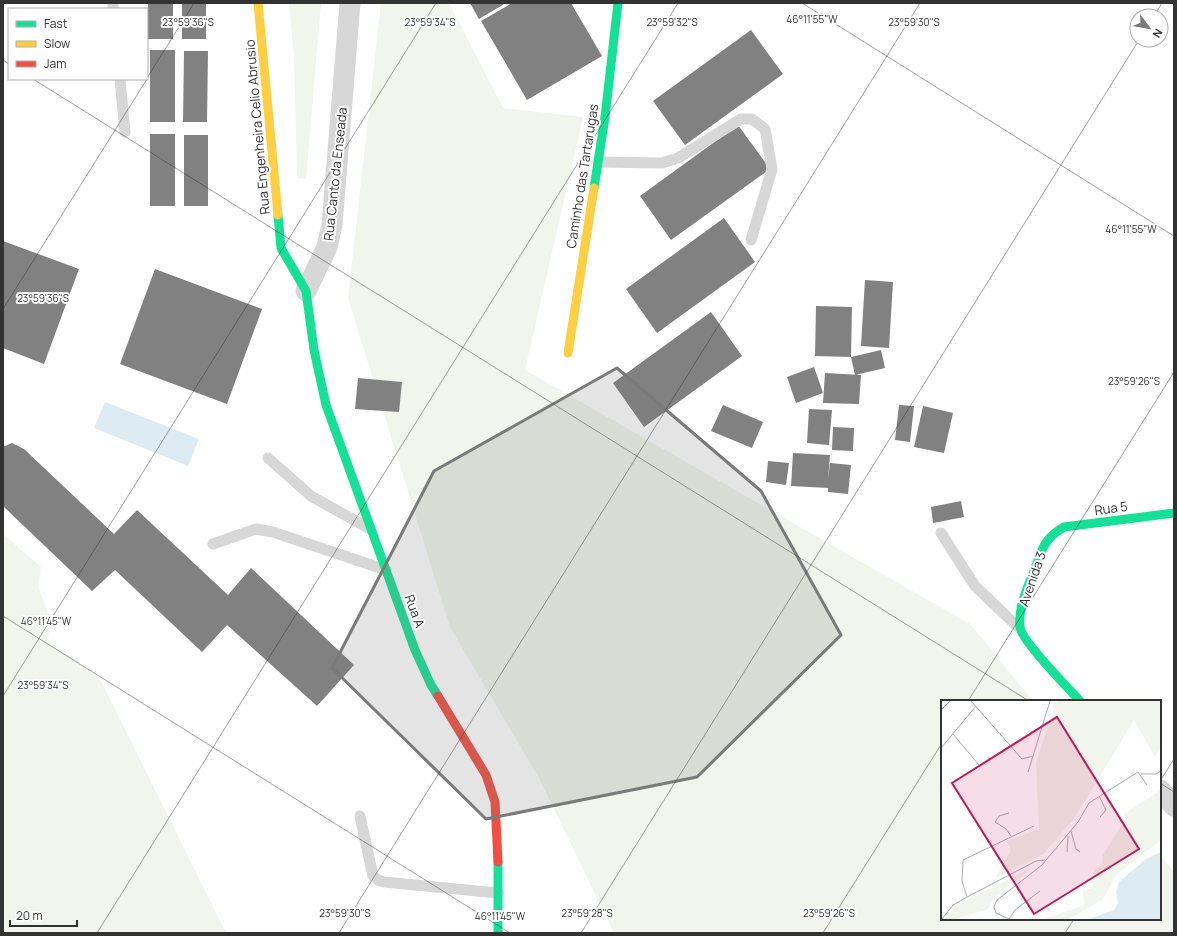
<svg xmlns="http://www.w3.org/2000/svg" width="1177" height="936" viewBox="0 0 1177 936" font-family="Manrope,sans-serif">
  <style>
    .green { fill: #f1f5ed }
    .water { fill: #ddebf3 }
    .building { fill: #818181 }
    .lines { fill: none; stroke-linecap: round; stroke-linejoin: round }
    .lane { stroke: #d7d7d7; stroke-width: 11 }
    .street { stroke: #d7d7d7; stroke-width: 21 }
    .fast { stroke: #16e098; stroke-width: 9 }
    .slow { stroke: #ffcf43; stroke-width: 9 }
    .jam { stroke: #f24e42; stroke-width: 9 }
    .marked { fill: #7a7a7a; fill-opacity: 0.2; stroke: #7a7a7a; stroke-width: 3; stroke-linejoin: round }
    .ticks { fill: none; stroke: #333; stroke-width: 1; stroke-opacity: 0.45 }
    .labels { text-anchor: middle; stroke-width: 4; stroke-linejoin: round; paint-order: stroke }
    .street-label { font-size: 13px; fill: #333; stroke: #fff }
    .inset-road { fill: none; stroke: #adadad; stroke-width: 1 }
    .view { fill: #c2185b; fill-opacity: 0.15; stroke: #c2185b; stroke-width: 2 }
    .inset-edge { fill: none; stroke: #333; stroke-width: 2 }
    .ticks-label { font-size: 10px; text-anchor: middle; fill: #333; stroke: #fff; stroke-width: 4; stroke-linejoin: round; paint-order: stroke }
  </style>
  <rect width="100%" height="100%" fill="#fff"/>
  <path class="green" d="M289,3H321L306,179L297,178L294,55Z
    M381,3H449L503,108L583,117L525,370L970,624L1033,701H942V919H1160V855L1174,872V933H614L539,778L450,627L348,298Z
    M3,534L41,567L38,587L51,620L48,640L101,681L226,933H3Z"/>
  <path class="water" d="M105,402L199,439L188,466L94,428Z"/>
  <path class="building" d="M148,3H173V39H148Z
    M182,3H206V39H182Z
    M470,3H506L479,19Z
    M512,3H571L602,56L527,100L481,21Z
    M751,30L783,74L685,145L653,101Z
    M150,50H175V122H150Z
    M184,51H208L207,122H183Z
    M738,125L770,169L671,240L640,196Z
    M150,134H175V206H150Z
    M184,135H208V206H184Z
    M724,218L755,262L657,333L626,289Z
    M3,241L79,269L44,364L3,348Z
    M155,269L262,309L227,404L120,364Z
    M865,280L893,282L889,348L861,346Z
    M816,306L852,307L851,357L881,350L885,368L855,375L851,357L815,356Z
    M711,312L742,356L644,427L613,383Z
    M814,367L823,393L796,403L787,377Z
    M825,373L861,375L859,404L823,403Z
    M358,378L402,382L399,412L355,409Z
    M723,405L763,422L752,448L711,431Z
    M899,405L914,406L910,442L895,440Z
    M923,406L953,413L944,453L914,447Z
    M809,409L832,410L829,445L807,443Z
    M833,427L854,428L853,451L832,450Z
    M12,443L24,449L114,534L137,510L228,595L251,568L354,665L317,706L227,625L202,652L115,570L92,591L3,506V447Z
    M793,453L830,455L828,480L830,463L851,465L848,494L828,492V488L791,486Z
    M768,461L789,463L786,485L766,482Z
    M961,501L964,517L933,523L931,507Z"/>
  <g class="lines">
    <path class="lane" d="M113,3V9
      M120,79L125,132
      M598,162L662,163L678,158L741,119H752L765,129L772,169L751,240
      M268,458L311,496L370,529
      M941,533L975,586L1019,628
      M213,544L256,529L273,532L386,570
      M360,816L373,876L378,880L384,882L498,893"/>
    <path class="street" d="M306,291L327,247L332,225L350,3
      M1160,790L1174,806"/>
    <path class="fast" d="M594,188L605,117L618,3
      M278,215L281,248L306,291L314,350L326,405L415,650L431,685L438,696
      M1080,701C1069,689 1021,640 1020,627C1018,607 1027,589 1034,571C1042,550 1043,539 1064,527L1174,513
      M498,862V933"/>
    <path class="slow" d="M258,3L278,215
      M568,353L594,188"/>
    <path class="jam" d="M438,696L486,775L495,802L498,862"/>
  </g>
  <path class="marked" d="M617,368L761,491L841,635L697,777L486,819L332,668L434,471Z"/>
  <path class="ticks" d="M802,3L1174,236M1154,16L1162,3M3,60L9,64M147,78L194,3M33,79L1029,701M3,309L147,79M3,616L510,933M3,696L436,3M968,701L1174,372M1160,781L1174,759M1160,783L1174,792M97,933L678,3M339,933L920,3M581,933L1139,40M823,933L942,743M1065,933L1074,919"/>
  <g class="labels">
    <g class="street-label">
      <text transform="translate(257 127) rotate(-95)" y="5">Rua Engenheira Celio Abrusio</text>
      <text transform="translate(335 174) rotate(-84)" y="5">Rua Canto da Enseada</text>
      <text transform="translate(582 176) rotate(-81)" y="5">Caminho das Tartarugas</text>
      <text transform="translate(1111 508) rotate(-8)" y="5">Rua 5</text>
      <text transform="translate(1032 579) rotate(-71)" y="5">Avenida 3</text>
      <text transform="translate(415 611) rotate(70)" y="5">Rua A</text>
    </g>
  </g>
  <g transform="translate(941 700)">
    <rect width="220" height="220" fill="#fff"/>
    <path d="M116,1H220V45L214,57L193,20L132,120L102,154L54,178L70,150L66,141L98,129L95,62ZM220,90V140L175,175L162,199L128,219H103L143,205L142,191L151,188L154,170L161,164L162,155L185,118L183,114ZM92,167L52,198L47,209L15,219H4L13,207Z" fill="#f1f5ed"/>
    <path d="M220,152V219H148L173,210L177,204L175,192L178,182L205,159Z" fill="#ddebf3"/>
    <path class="inset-road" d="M30,1L81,59L92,56L109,1M0,10L9,1M12,34L38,65M0,48L35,6M87,72L92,56M200,74H215L220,71M158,96L165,110L159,117M0,111V130M68,113L58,116L54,122L65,129L70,136M130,131L135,149L139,152M126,152L127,136M26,197L21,181L22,160L93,126M1,219L12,205L26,197L95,161L104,160M68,219L55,213L53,207L56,200L101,165L137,122L148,103L197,72L206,85M68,219L74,210L99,191"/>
    <path class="view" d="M116,17L198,149L93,214L11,83Z"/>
    <rect width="220" height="220" class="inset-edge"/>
  </g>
  <g class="ticks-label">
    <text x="812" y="23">46°11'55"W</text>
    <text x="188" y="26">23°59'36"S</text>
    <text x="430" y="26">23°59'34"S</text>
    <text x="672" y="26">23°59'32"S</text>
    <text x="914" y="26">23°59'30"S</text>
    <text x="1131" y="233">46°11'55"W</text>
    <text x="43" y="302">23°59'36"S</text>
    <text x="1134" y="385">23°59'26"S</text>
    <text x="46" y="625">46°11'45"W</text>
    <text x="43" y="689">23°59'34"S</text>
    <text x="345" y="917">23°59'30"S</text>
    <text x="587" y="917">23°59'28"S</text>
    <text x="829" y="917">23°59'26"S</text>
    <text x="500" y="920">46°11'45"W</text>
  </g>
  <rect width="1177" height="936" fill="none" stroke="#333333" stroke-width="8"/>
  <rect x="8" y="8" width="140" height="72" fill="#ffffff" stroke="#adadad"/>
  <rect x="16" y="21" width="20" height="6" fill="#16e098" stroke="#adadad"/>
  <text x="44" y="28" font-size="12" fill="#333333">Fast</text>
  <rect x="16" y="41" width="20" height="6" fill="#ffcf43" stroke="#adadad"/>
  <text x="44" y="48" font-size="12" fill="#333333">Slow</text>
  <rect x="16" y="61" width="20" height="6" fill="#f24e42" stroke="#adadad"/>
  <text x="44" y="68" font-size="12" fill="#333333">Jam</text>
  <g transform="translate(1149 28) rotate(122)"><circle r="19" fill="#ffffff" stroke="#adadad"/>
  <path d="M0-3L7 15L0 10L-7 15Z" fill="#7a7a7a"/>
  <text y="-6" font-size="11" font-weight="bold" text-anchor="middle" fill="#333333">N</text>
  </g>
  <path d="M10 920v6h67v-6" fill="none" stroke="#333333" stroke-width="2"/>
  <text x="16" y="920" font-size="12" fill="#333333" stroke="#ffffff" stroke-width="3" paint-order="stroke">20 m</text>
</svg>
